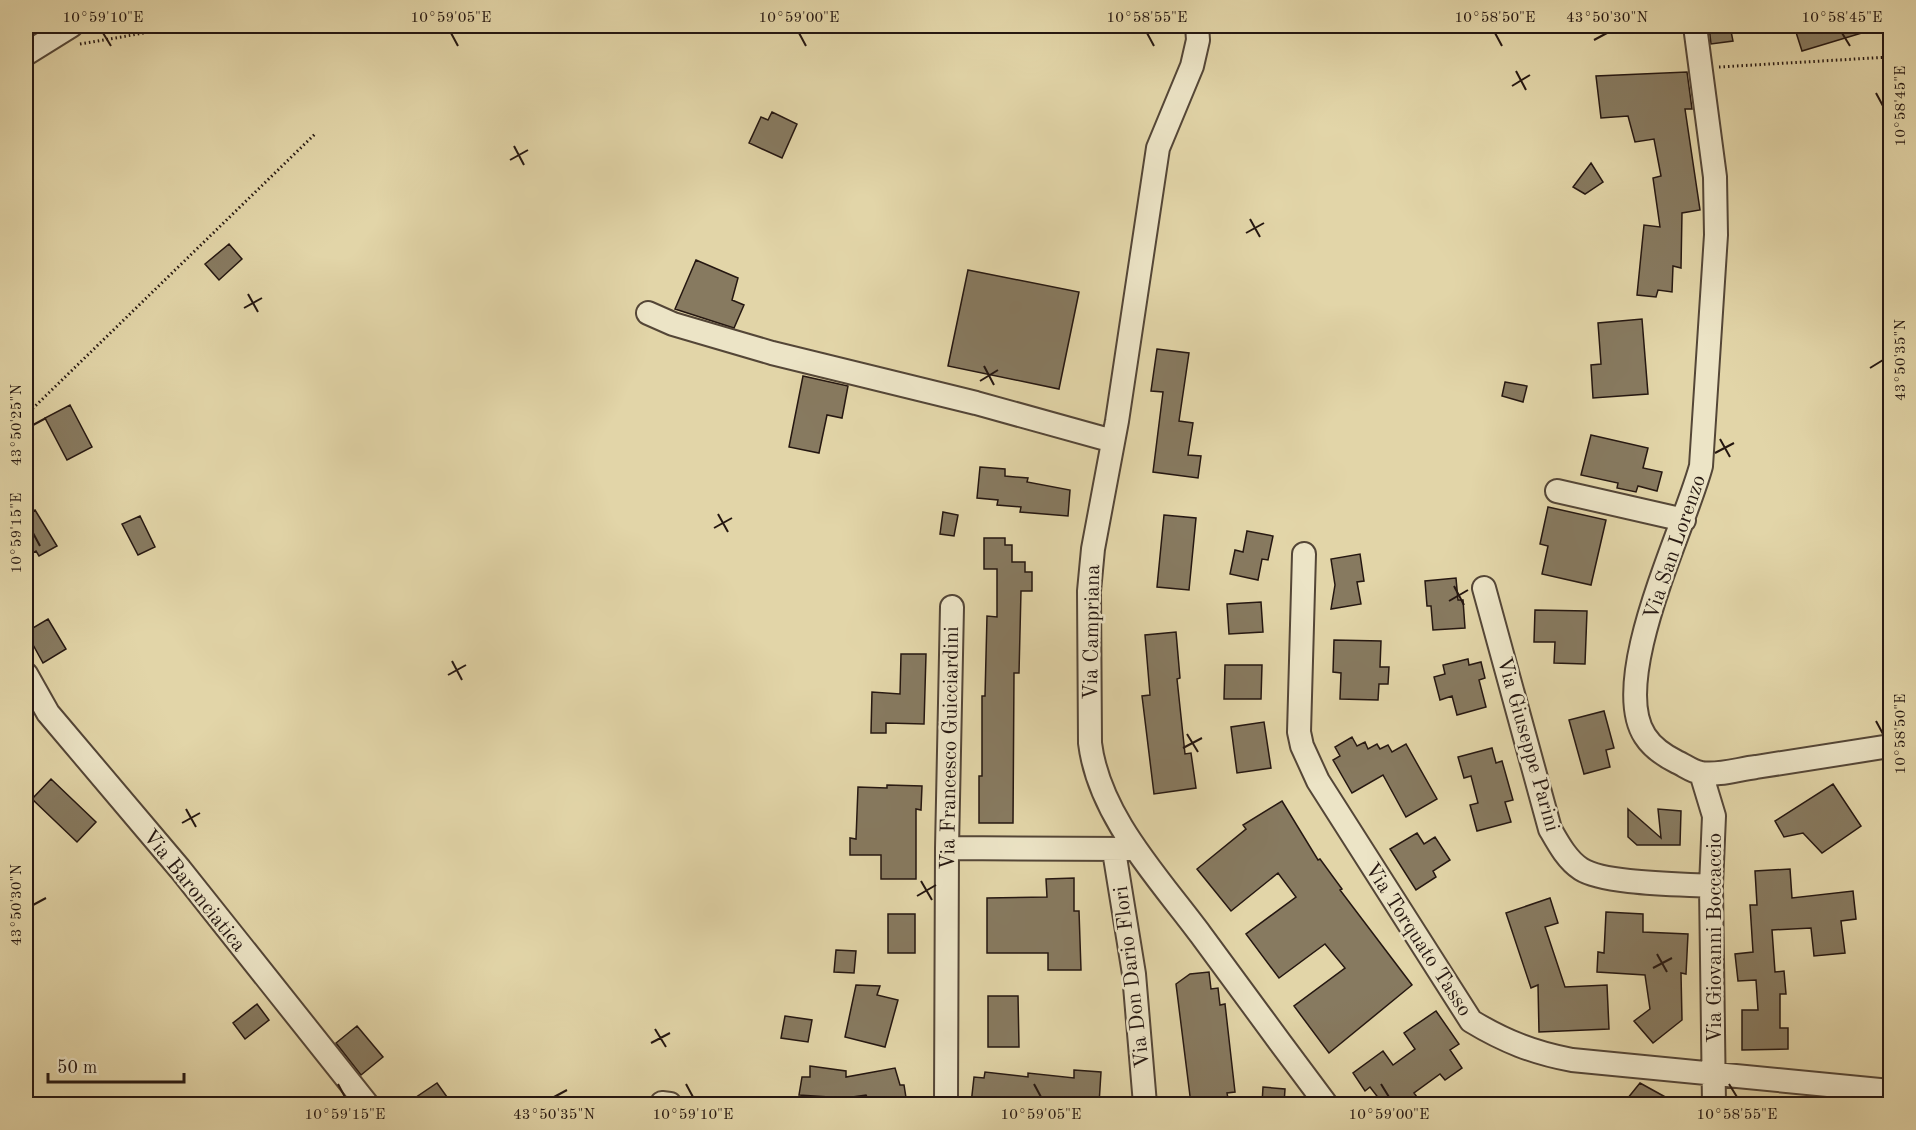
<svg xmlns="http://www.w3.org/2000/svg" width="1916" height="1130" viewBox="0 0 1916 1130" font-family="'Old Standard TT',serif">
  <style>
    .building { fill: #877a60; stroke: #251711; stroke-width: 1.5 }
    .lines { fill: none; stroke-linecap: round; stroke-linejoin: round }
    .minor-casing { stroke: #544637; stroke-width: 26 }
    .path { stroke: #251711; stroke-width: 3; stroke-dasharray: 1.5 3; stroke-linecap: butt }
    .minor { stroke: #ece4c6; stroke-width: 22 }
    .ticks { fill: none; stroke: #251711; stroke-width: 2 }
    .labels { text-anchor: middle; stroke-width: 5; stroke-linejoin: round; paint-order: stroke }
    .street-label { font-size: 21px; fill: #251711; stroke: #ece4c6 }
    .neatline { fill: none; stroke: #251711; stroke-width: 2 }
    .ticks-label { font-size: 15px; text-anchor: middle; fill: #251711 }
  </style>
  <rect width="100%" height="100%" fill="#e2d5a8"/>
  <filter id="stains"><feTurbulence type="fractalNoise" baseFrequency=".00333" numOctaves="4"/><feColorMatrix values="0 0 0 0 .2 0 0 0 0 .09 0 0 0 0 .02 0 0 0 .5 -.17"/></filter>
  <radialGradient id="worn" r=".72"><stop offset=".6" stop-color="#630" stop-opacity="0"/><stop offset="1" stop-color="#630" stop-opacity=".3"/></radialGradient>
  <path class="building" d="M1709,26H1730L1733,41L1711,44Z
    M1794,26H1874L1875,29L1802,51Z
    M1687,72L1692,109H1685L1700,210L1682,213L1681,268L1673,266L1672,292L1658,290L1656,297L1637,295L1644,225L1660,227L1653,178L1661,176L1654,139L1635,142L1628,116L1601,118L1596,76Z
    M772,112L797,124L782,158L749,143L761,117L768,120Z
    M1591,163L1603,182L1585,194L1573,187Z
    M229,244L242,259L219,280L205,264Z
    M696,260L738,278L732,300L744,305L734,328L675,309Z
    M968,270L1079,292L1059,389L948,366Z
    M1642,319L1648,394L1593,398L1591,365L1601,364L1598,323Z
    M1157,349L1189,353L1179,421L1193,423L1188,455L1201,456L1198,478L1153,472L1163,392L1151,391Z
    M803,376L848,386L842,418L827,415L819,453L789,447Z
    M1505,382L1527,386L1523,402L1502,396Z
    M70,405L92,447L67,460L45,418Z
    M1591,435L1648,448L1643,468L1662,472L1657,491L1638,486L1636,492L1617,488L1618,483L1581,475Z
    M980,467L1005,469V476L1028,478L1027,482L1070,490L1068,516L1020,512L1021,507L997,505L998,500L977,498Z
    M1548,507L1606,520L1591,585L1542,574L1548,546L1540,544Z
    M35,510L57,546L39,556L36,551L26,557V515Z
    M943,512L958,515L954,536L940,534Z
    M1164,515L1196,518L1189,590L1157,587Z
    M140,516L155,547L138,555L122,524Z
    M1247,531L1273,536L1268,560L1262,559L1258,580L1230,574L1235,550L1243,552Z
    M984,538H1005V545H1012V562H1025V572H1032V591H1021L1019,673H1014L1013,823H979V776H982V696H985L987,616L997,617V569H984Z
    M1360,554L1364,581L1357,582L1361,604L1331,609L1335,585L1331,559Z
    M1456,578L1458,600H1463L1465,628L1433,630L1431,606H1427L1425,581Z
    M1261,602L1263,632L1229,634L1227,604Z
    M1535,610L1587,611L1585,664L1554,663L1555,642H1534Z
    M48,619L66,649L43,663L26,632Z
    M1176,632L1180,678L1177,679L1185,754L1191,753L1196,788L1154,794L1142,696L1150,695L1145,635Z
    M1334,640L1381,641L1380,667H1389L1388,684H1379L1378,700L1340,699L1341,673L1333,672Z
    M901,654H926L924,724L886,723V733H871L872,692L900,694Z
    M1468,659L1469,665L1481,662L1485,678L1479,680L1486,707L1457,715L1452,696L1440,700L1434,677L1445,674L1443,665Z
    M1225,665H1262L1261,699H1224Z
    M1604,711L1614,748L1606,750L1610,767L1584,774L1569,720Z
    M1264,722L1271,768L1237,773L1231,727Z
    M1352,737L1357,746L1365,742L1368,749L1377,744L1380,749L1388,745L1392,752L1406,744L1437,799L1406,817L1383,775L1352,793L1333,760L1340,756L1335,747Z
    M1492,748L1496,763L1502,761L1513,800L1505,802L1511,822L1477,831L1470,805L1478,803L1471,776L1464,778L1458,757Z
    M51,779L96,822L77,842L32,799Z
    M1833,784L1861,826L1822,853L1803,833L1784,837L1775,821Z
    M887,785L922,786L921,810L916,809V879H881V855H850V838L856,839L858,787L887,788Z
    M1282,801L1318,860L1320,859L1342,889L1340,890L1412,985L1329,1053L1294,1006L1345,968L1325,944L1279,978L1246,934L1296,897L1278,873L1231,911L1197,869L1246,829L1243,825Z
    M1628,809L1661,838L1658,809L1681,811L1680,845H1637L1628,837Z
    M1417,833L1424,844L1435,837L1450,860L1433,871L1436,877L1416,890L1390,849Z
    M1790,869L1792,898L1853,891L1856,919L1841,921L1845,953L1814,956L1811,928L1772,930L1775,972L1784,971L1786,994H1780V1028H1788V1049L1742,1050V1010H1758L1756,980L1738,981L1735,954L1753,952L1750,905H1757L1755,871Z
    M1074,878V911H1079L1081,970H1048V953H987V898L1047,897L1046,879Z
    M1550,898L1558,923L1545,927L1565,987L1607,985L1609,1029L1539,1032L1538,985L1531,988L1506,913Z
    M1606,912L1643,914V932L1688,934L1686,974L1681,973L1682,1020L1653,1043L1634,1021L1650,1009L1645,975L1597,972L1598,952L1604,953Z
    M888,914H915V953H888Z
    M836,950L856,951L854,973L834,972Z
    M1209,972L1211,989L1218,988L1220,1005L1225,1004L1235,1092L1227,1093L1229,1104H1191L1176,984L1190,974Z
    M856,985L880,986L877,995L898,1000L885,1047L845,1037Z
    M988,996H1018L1019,1047H988Z
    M257,1004L269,1020L245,1039L233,1023Z
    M1436,1011L1459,1044L1450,1050L1462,1068L1445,1080L1440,1074L1414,1093L1422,1104H1383L1370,1087L1365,1091L1353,1073L1383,1051L1393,1065L1415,1049L1404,1033Z
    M785,1016L812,1020L808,1042L781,1038Z
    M357,1026L383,1057L361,1075L336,1043Z
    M810,1066L846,1071V1077L895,1068L900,1085H904L907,1104H871L866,1095L845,1098L799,1095L802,1077H810Z
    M1074,1070L1101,1072L1099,1104H971L974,1077L984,1078L985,1072L1028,1077V1073L1074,1078Z
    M437,1083L452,1104H406Z
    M1640,1083L1678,1104H1623Z
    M1263,1087L1285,1089L1284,1104H1262Z"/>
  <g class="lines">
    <defs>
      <path id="minor" d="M1197,26L1198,40L1192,66L1158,148L1117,421L1093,549L1089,591L1090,743C1099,816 1158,877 1201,935C1242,991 1284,1048 1326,1104
        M1695,26L1715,177L1716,235L1701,466C1685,527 1608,680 1645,736C1652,747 1665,756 1677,762C1684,765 1693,772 1701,773C1718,776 1739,769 1756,767C1801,760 1846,753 1890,746
        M26,54L71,26
        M648,313L673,324L772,353L976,403L1113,441
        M1557,491L1684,520
        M1304,554L1299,732L1302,746L1318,781L1471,1021C1504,1041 1534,1053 1572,1060L1890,1091
        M1484,588L1550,829C1558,843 1567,860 1581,869C1604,884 1681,884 1711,886
        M26,674L48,713L180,869L367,1104
        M1701,773L1714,816L1711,886L1714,1104
        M947,848L1129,849
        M1114,851L1134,974L1145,1104
        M662,1103L670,1104
        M946,1104L947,848L952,607"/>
    </defs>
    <use href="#minor" class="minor-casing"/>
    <path class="path" d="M80,44L185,26
      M1719,67L1890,57
      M26,415L315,134"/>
    <use href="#minor" class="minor"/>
  </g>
  <path class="ticks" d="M103,33L111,46M451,33L458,46M799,33L806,46M1147,33L1154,46M1495,33L1502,46M1842,33L1850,46M1594,40L1607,33M1516,71L1526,90M1512,86L1530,75M1876,93L1883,106M514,146L524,165M510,160L528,150M1250,219L1260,237M1246,233L1264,223M248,294L258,312M244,308L262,298M984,366L994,385M1870,368L1883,360M980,381L998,370M33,425L46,418M1720,439L1730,457M1715,453L1734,443M718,514L728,532M714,528L732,518M33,533L40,546M1454,586L1464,605M1449,601L1468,590M452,661L462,680M448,675L466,665M1876,721L1883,734M1187,734L1198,752M1183,748L1202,738M186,809L196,827M182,823L200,813M921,881L932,900M917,896L936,885M33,905L46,898M1657,954L1667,972M1653,968L1672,958M655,1029L666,1047M651,1043L670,1033M338,1084L345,1097M686,1084L693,1097M1034,1084L1041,1097M1381,1084L1389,1097M1729,1084L1737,1097M554,1097L567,1090"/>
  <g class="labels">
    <g class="street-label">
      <text transform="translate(1674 547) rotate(-71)" y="7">Via San Lorenzo</text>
      <text transform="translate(1091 632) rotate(-89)" y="7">Via Campriana</text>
      <text transform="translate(1529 744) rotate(74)" y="7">Via Giuseppe Parini</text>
      <text transform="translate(949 748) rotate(-89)" y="7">Via Francesco Guicciardini</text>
      <text transform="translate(195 890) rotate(51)" y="7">Via Baronciatica</text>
      <text transform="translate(1714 938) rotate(-90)" y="7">Via Giovanni Boccaccio</text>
      <text transform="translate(1419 939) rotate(57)" y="7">Via Torquato Tasso</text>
      <text transform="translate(1131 977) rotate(-97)" y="7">Via Don Dario Flori</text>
    </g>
  </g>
  <rect width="1916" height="1130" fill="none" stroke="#e2d5a8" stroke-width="66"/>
  <path d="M48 1073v9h136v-9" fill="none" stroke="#251711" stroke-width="3"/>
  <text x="57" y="1073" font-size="18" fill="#251711" stroke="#ece4c6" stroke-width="4.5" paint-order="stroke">50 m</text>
  <rect x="33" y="33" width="1850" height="1064" class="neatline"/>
  <g class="ticks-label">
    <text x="103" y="22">10°59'10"E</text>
    <text x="451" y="22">10°59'05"E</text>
    <text x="799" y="22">10°59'00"E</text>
    <text x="1147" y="22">10°58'55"E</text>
    <text x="1495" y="22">10°58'50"E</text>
    <text x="1607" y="22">43°50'30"N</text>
    <text x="1842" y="22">10°58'45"E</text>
    <text transform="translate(1900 106) rotate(-90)" y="5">10°58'45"E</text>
    <text transform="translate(1900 360) rotate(-90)" y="5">43°50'35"N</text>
    <text transform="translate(16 425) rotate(-90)" y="5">43°50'25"N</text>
    <text transform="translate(16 533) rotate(-90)" y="5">10°59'15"E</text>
    <text transform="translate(1900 734) rotate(-90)" y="5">10°58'50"E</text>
    <text transform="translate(16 905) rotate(-90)" y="5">43°50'30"N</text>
    <text x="345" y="1119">10°59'15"E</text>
    <text x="554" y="1119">43°50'35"N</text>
    <text x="693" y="1119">10°59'10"E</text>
    <text x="1041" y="1119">10°59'05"E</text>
    <text x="1389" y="1119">10°59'00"E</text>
    <text x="1737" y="1119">10°58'55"E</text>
  </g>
  <rect width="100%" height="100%" filter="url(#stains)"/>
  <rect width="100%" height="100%" fill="url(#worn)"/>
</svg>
